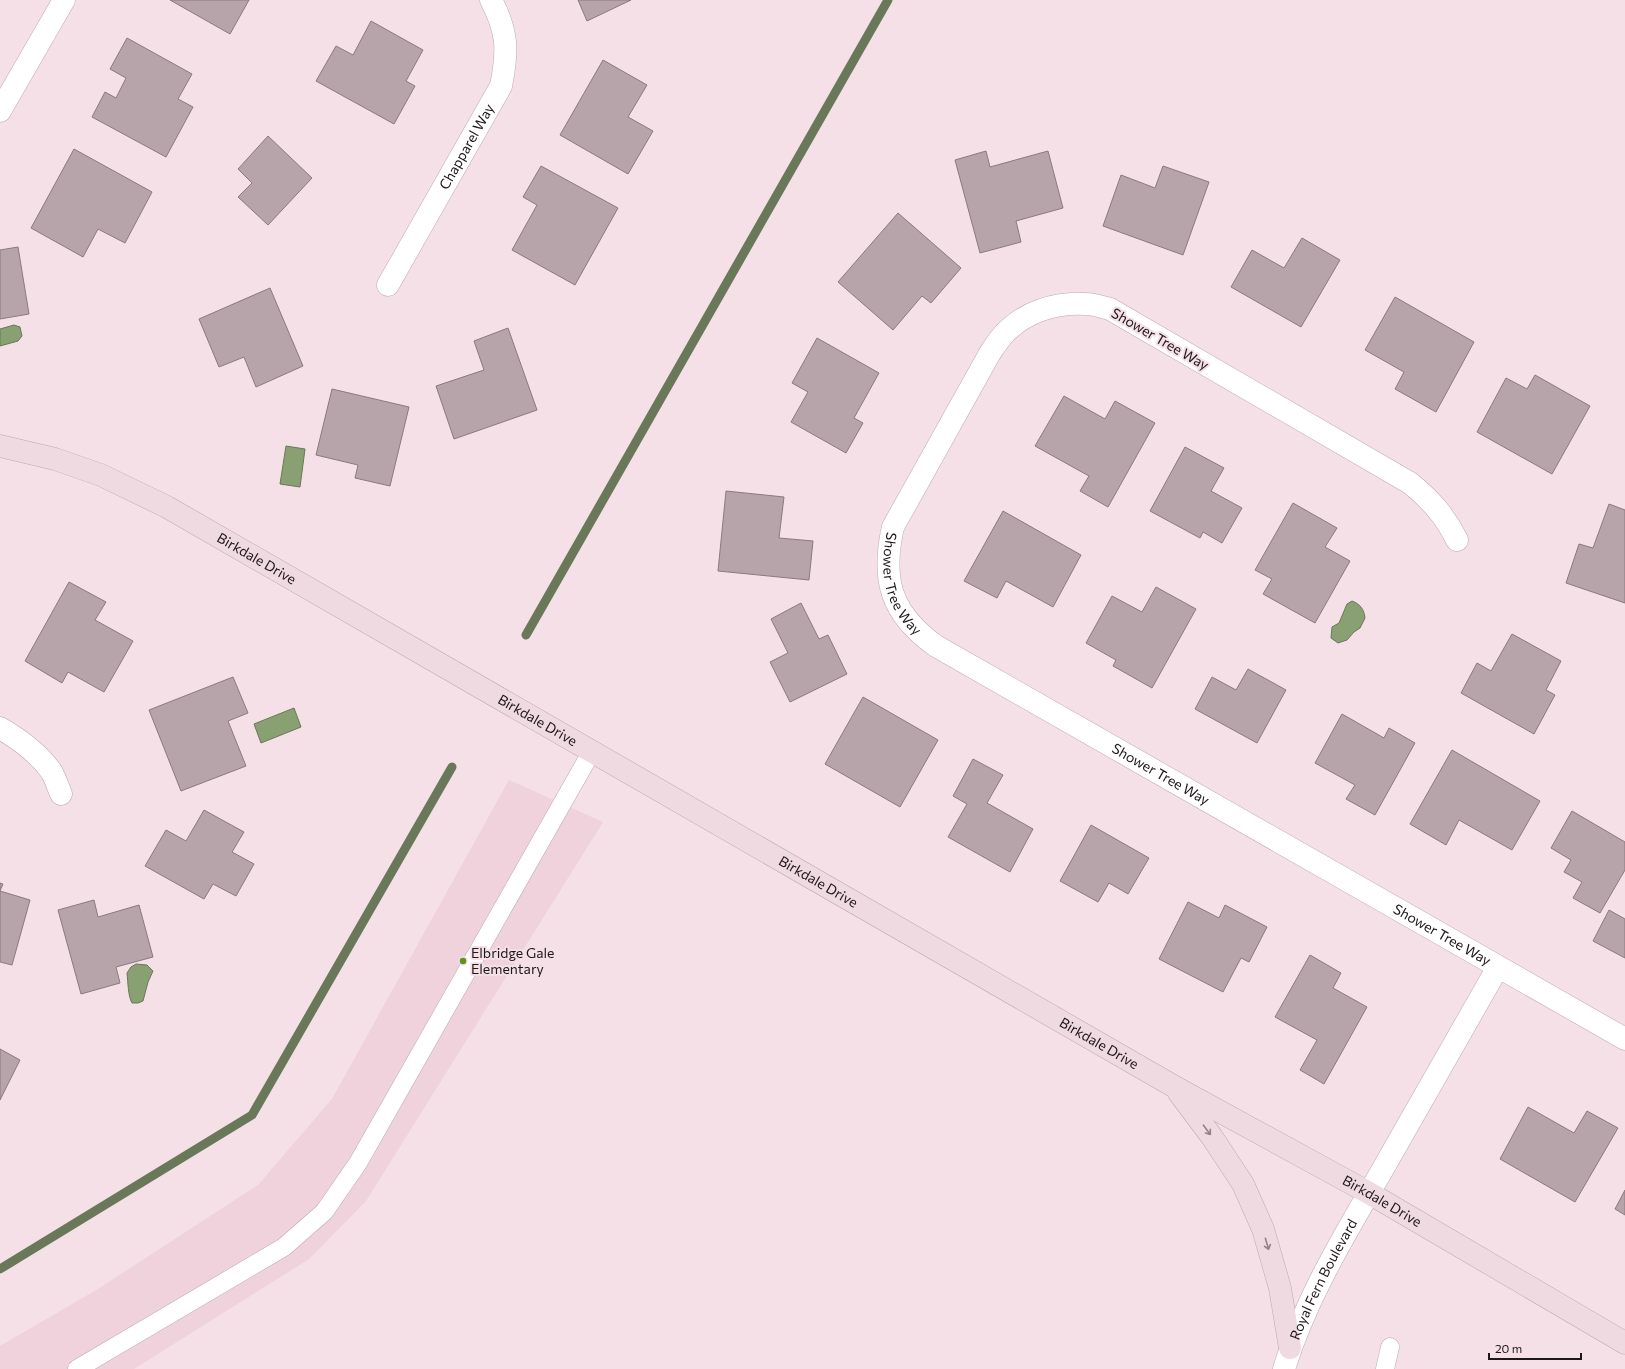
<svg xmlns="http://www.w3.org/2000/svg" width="1625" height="1369" viewBox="0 0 1625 1369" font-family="Commissioner,sans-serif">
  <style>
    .built { fill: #efd2db }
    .water { fill: #89a172; stroke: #697858 }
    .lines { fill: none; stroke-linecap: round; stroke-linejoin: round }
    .stream { stroke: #697858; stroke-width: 9 }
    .building { fill: #b7a4aa; stroke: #8b797e }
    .lane-casing { stroke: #bda9af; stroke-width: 19 }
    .street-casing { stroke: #bda9af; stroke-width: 23 }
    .secondary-casing { stroke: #bda9af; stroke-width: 23 }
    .lane { stroke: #fff; stroke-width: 18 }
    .street { stroke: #fff; stroke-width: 22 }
    .secondary { stroke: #f0dae1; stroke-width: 22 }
    .oneway { stroke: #928287 }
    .poi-dot { fill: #639023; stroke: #f4e0e6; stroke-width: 1.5 }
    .labels { text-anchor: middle; stroke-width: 4; stroke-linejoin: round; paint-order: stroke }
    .street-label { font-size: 14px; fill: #1e171a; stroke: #f4e0e6 }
    .poi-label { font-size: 14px; fill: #1e171a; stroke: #f4e0e6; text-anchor: start }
  </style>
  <rect width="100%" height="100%" fill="#f4e0e6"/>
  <path class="built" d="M509,780L603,822L366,1201L309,1259L134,1369H0V1346L98,1289L258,1185L332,1099Z"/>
  <path class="water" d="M14,325L20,327L22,336L18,341L0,346V329Z
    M286,446L305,449L300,487L280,484Z
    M1352,601C1360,604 1364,609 1365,618L1360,628L1354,632L1347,640L1338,643L1331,638L1332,627L1339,623L1347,604Z
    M294,708L301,727L261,743L254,724Z
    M136,964L147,965L153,971L148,982L143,1001L138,1003H132C128,996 128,982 127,973L131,967Z"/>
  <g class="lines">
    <path class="stream" d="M526,635L888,0
      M0,1269L252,1115L452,767"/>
  </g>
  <path class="building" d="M170,0H249L230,34Z
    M578,0H631L587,21Z
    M371,21L423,50L406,81L415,86L394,124L316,81L336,46L353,55Z
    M127,38L192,74L178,99L193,107L166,157L92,117L105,92L116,98L126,78L110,69Z
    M603,60L647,85L628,117L653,131L628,174L560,135Z
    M268,136L312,178L268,225L238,197L252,183L238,169Z
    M74,149L152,192L125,243L98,229L83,257L31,228Z
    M986,151L990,167L1048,151L1063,208L1016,221L1021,242L980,253L955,160Z
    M541,166L618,208L575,285L512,250L537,205L523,197Z
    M1163,166L1209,182L1183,255L1103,226L1121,175L1155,188Z
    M898,213L961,268L931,303L922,296L893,330L838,282Z
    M1302,238L1340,260L1301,327L1231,287L1252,250L1284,268Z
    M18,247L29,314L0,319V250Z
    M270,288L303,366L256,387L244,357L219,367L199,319Z
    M1395,297L1474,342L1436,412L1395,389L1404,372L1365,350Z
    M508,328L537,410L454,439L436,386L484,370L474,341Z
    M817,338L879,373L854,418L863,423L846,453L791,422L808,392L792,383Z
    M1535,375L1590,406L1552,474L1477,432L1506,378L1527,389Z
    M332,389L409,407L390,486L355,478L358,465L316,455Z
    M1064,396L1105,419L1115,401L1155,423L1108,507L1080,491L1089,476L1035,446Z
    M1185,447L1224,468L1211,491L1242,508L1222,543L1203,532L1200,538L1150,511Z
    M726,491L784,497L779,538L813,541L809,580L718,571Z
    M1293,503L1337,528L1325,547L1350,561L1315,623L1263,594L1272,579L1255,570Z
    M1609,504L1625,510V603L1566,583L1579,544L1593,548Z
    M1003,511L1081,555L1053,607L1006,581L997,598L964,581Z
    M69,582L106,602L95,620L133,641L104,692L68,672L62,683L25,661Z
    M1156,587L1196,609L1152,688L1113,666L1116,660L1086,643L1112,596L1142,612Z
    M801,603L819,639L828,635L847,674L790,702L770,662L788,653L771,619Z
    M1512,634L1561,661L1546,690L1555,695L1534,734L1461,693L1477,663L1491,671Z
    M1248,669L1286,690L1257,743L1195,709L1212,677L1236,690Z
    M233,677L248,713L228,721L246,766L181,791L149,710Z
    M863,697L938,740L900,807L825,764Z
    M1342,714L1384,738L1389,728L1415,743L1375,815L1346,799L1355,785L1315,763Z
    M1452,750L1540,801L1512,850L1459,820L1446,845L1410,824Z
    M973,759L1003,775L987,803L1033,829L1010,872L948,837L967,804L953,796Z
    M204,810L244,832L232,852L254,864L236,896L213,884L204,899L145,866L166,830L186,841Z
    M1572,811L1625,842V870L1600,913L1573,898L1582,882L1564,872L1571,860L1551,848Z
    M1091,825L1149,858L1128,894L1109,883L1098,902L1060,881Z
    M0,883L3,884L0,891L30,900L12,965L0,962Z
    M94,900L98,917L139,905L153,957L116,967L120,983L81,994L58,910Z
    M1188,902L1219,918L1225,905L1267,927L1249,962L1241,958L1223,992L1159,959Z
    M1609,910L1625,919V958L1593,941Z
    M1310,955L1341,973L1333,988L1367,1007L1324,1084L1300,1070L1317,1040L1275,1017Z
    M0,1049L20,1060L0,1100Z
    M1528,1107L1574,1133L1587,1111L1618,1128L1575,1202L1500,1159Z
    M1625,1190V1215L1615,1209Z"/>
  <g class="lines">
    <defs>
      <path id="lane" d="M77,1369L284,1247L324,1212L358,1163L592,751
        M1385,1369L1390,1347"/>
      <g id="street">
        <path d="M0,111L64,0"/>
        <path id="s1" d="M388,285L501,86C508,51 508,32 491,0"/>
        <path id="s2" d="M1457,540C1445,516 1431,500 1410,483L1110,309C1102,307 1094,304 1086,304C1055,302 1024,312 1003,335C998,341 994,347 990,353L893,527C881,580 891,614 936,646L1625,1039"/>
        <path d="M0,728C19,739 38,753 51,771C55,777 58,787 61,794"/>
        <path id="s3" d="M1284,1369C1305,1300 1344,1236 1380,1174C1419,1105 1459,1036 1498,967"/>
      </g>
      <g id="secondary">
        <path id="s4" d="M0,446L55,459L101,475L167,507L1175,1087L1369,1193L1625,1343"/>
        <path d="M1179,1093L1212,1137L1243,1184L1263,1229L1280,1288L1290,1348"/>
      </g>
    </defs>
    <use href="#lane" class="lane-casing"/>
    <use href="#street" class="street-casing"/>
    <use href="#secondary" class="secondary-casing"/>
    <use href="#lane" class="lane"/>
    <use href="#street" class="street"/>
    <use href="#secondary" class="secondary"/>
  </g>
  <defs><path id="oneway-shaft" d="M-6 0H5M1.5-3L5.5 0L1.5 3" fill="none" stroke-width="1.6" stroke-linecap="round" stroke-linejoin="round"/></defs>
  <g class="oneway">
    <use href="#oneway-shaft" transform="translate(1207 1130) rotate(53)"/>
    <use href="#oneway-shaft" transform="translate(1267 1244) rotate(74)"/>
  </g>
  <circle class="poi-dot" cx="463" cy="961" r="4"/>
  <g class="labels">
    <g class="street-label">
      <text dy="5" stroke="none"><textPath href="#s1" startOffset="159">Chapparel Way</textPath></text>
      <text transform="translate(1160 339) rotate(30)" y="5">Shower Tree Way</text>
      <text dy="5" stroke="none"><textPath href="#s4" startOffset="282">Birkdale Drive</textPath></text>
      <text dy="5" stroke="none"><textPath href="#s2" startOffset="819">Shower Tree Way</textPath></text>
      <text dy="5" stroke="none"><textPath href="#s4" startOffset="606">Birkdale Drive</textPath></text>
      <text dy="5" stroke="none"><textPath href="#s2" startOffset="1154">Shower Tree Way</textPath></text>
      <text dy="5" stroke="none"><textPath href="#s4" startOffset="930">Birkdale Drive</textPath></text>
      <text dy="5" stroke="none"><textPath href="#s2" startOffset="1478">Shower Tree Way</textPath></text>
      <text dy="5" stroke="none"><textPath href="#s4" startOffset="1254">Birkdale Drive</textPath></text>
      <text dy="5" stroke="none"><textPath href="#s4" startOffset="1578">Birkdale Drive</textPath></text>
      <text dy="5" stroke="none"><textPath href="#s3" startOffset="98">Royal Fern Boulevard</textPath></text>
    </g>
    <g class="poi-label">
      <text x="471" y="958">Elbridge Gale<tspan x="471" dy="16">Elementary</tspan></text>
    </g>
  </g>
  <path d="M1489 1353v6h92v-6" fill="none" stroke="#1e171a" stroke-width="2"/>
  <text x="1495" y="1353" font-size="12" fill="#1e171a" stroke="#f4e0e6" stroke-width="3" paint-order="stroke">20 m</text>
</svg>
